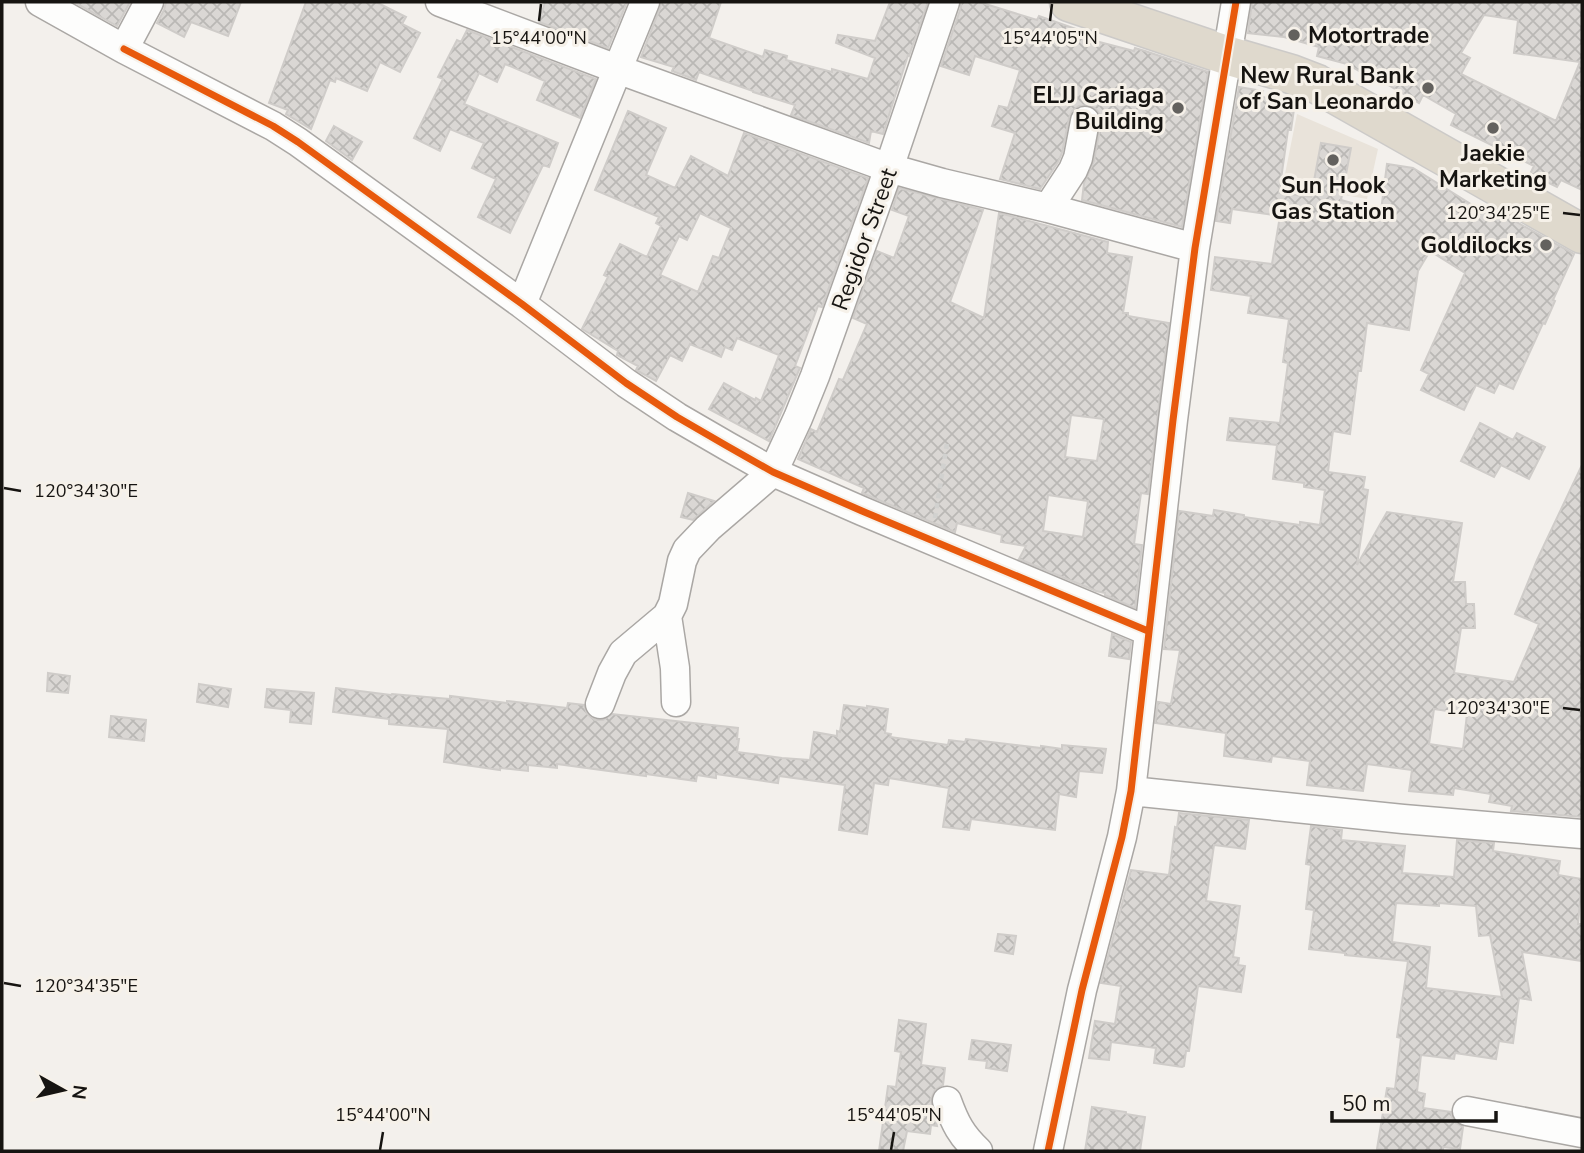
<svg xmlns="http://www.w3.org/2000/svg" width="1584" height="1153" viewBox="0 0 1584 1153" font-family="'Nunito Sans',sans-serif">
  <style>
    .built { fill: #e9e3da }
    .building { fill: url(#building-cross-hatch); stroke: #cfccc9; stroke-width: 2; fill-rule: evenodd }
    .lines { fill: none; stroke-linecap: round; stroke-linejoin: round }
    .minor-casing { stroke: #aaa7a4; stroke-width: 31 }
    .highway-casing { stroke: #cccac8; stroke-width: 41 }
    .path { stroke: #d1d1cf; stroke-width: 4.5; stroke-dasharray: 5 5; stroke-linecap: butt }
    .minor { stroke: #fdfdfc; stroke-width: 28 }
    .highway { stroke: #dfd9cd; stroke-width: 38 }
    .cycleway-casing { stroke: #f6f1e9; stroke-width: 11 }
    .cycleway { stroke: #e8590c; stroke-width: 7 }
    .ticks { fill: none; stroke: #161411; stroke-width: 2.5 }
    .poi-dot { fill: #63615e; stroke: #f6f1e9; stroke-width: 2.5 }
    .labels { text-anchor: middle; stroke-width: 6; stroke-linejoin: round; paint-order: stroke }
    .poi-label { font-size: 23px; font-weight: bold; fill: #161411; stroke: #f6f1e9; text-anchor: end }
    .street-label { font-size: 23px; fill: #161411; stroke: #f6f1e9 }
    .ticks-label { font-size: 18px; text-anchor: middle; fill: #161411; stroke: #f6f1e9; stroke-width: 6; stroke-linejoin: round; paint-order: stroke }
  </style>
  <defs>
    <pattern id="building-cross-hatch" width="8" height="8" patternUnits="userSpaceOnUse" patternTransform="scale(1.75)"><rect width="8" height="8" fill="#dad7d4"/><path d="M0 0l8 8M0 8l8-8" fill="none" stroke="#bab8b5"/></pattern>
  </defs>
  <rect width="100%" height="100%" fill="#f3f0ec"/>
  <path class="built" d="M1297,114L1378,149L1367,199L1283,184Z"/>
  <path class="building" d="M74,2H130L117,26Z
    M166,2H241L228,36L191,22L184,37L157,23L164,10Z
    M306,2H376L406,17L402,24L420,33L400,72L380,62L367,91L336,78L335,82L330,80L311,129L286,114L288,110L269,103Z
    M545,2H627L608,48L539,22Z
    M661,2H721L709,38L763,57L765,50L787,56L786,60L832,72V69L868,79L875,58L836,43L838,35L875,41L890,2H928L909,56L908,55L883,134L871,131L869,143L791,115L795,105L753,92V91L699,72L696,80L672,71L674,67L641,57L660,8Z
    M961,2H979L1037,20L1039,16L1082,31L1080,37L1134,51L1135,48L1145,51L1208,72L1182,227L1082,200L1084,183L1094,161L1101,123V116L1096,109L1089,105L1079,106L1072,111L1069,118L1062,153L1058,162L1040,189L1000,179L1015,133L992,126L999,106L1008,108L1020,70L975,56L969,75L941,66L961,7Z
    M1252,2H1582V190L1561,180L1557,187L1530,174L1534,166L1451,125L1456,114L1423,95L1419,103L1378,79L1376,81L1347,64L1317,56L1319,47L1284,37L1248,33ZM1484,15L1518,20L1514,53L1580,62L1556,121L1461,74L1470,58L1461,53Z
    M467,30L596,79L580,118L537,100L545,81L505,64L497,82L479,73L464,104L558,143L549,167L543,165L510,233L478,217L496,179L472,168L484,143L450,129L440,151L414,138L443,79L438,77L457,40L461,42Z
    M1239,87L1263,91L1262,97L1295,102L1291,130H1288L1279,193L1311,197L1321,143L1351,148L1341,200L1381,211L1387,164L1413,168L1490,216L1493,209L1574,254L1553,300L1555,301L1545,324L1543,323L1513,389L1499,383L1494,393L1476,385L1464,410L1421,390L1429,374L1421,370L1465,273L1430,251L1418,271L1409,330L1367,323L1361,371H1358L1350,434L1333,431L1328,472L1365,477L1363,489L1368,490L1357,565L1387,512L1462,523L1453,582H1465L1466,604H1474L1475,628H1461L1454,673L1514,682L1539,624L1515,614L1537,560L1582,465V817L1511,811L1512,806L1489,802L1491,794L1454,788L1453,795L1409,791L1412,770L1367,764L1363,791L1307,785L1310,761L1272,756L1271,762L1224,756L1226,733L1155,723L1158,702L1171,704L1180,650L1164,649L1179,511L1213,516L1214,510L1244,515V517L1300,525V522L1320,525L1325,490L1304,487V483L1273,479L1277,445L1227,440L1230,418L1280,423L1288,363L1283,362L1289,319L1248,313L1251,296L1211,290L1215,257L1272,264L1280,216L1232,209L1230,223L1216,221ZM1434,709L1467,714L1463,749L1429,744Z
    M628,111L666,128L646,175L675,188L691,156L728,176L744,133L868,178L822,307L818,306L795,366L800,368L799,370L769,441L709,409L724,383L755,400L756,398L761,401L779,355L737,338L732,350L725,347L721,357L690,344L682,361L670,355L656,381L636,370L638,366L617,355L618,351L582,329L608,277L604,275L620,244L647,257L661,226L656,223L659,217L595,190ZM700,213L731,228L719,258L713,256L698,292L660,275L679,236L687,240Z
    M334,126L362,142L352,160L326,141Z
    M899,188L983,210L950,302L984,318L999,213L1108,242L1107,253L1132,257L1123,313H1128V316L1169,323L1148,494L1141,493L1134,544L1142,545L1135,608L1105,595V593L1096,591L1019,559L1026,546L1001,542L1002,535L957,523L955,532L862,493L864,488L798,459L811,429L817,432L839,379L843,380L867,324L853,318L877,251L894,258L909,216L892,210ZM1071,415L1104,419L1097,461L1065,457ZM1048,495L1088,501L1083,537L1043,531Z
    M1480,423L1513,440L1517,433L1545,447L1529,479L1501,465L1494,477L1461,461Z
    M688,493L714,501L693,520L681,517Z
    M1112,634L1131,642L1129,659L1109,656Z
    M48,673L70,676L68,693L47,691Z
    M199,684L231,689L228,707L197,702Z
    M336,688L391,695L392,694L450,699V696L507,703V701L567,708L568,703L584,705L587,714L595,720H603L612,714L738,728L737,739H739L737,752L782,758L810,760L814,732L837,736V731L840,732L844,705L867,708V706L888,709L885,733L891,734L890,737L948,745L949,740L965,742L966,739L1041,748V746L1062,749V745L1106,749L1102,773L1079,771L1076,797L1059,794L1055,830L971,819L969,830L943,827L949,788L889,778L888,785L874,783L867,834L839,830L845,785L779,776L778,783L716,774V778L697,775L696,781L646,774V776L557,764V768L528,765V771L500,768V770L444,762L448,729L389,724V719L333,712Z
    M267,689L314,693L311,724L290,722L291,710L265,707Z
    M111,716L146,720L144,741L109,737Z
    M1179,813L1249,820L1245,849L1214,845L1206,901L1240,906L1233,957L1239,958L1238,965L1245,966L1241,992L1198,986L1189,1051H1186L1184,1066L1182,1067L1154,1063L1156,1048L1111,1042L1109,1060L1089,1058L1095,1021L1115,1024L1121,986L1101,983L1131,870L1169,875L1175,827L1177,828Z
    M1311,826L1342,830L1341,840L1405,846L1402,873L1454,877L1457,840L1494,843L1493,851L1560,861L1558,875L1582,879L1578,924H1582V961L1522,952L1531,1000L1519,998L1513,1043L1499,1041L1496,1059L1455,1053L1454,1059L1421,1055L1417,1092L1425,1094L1423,1108L1451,1112L1452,1117L1456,1123L1463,1127L1460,1149L1443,1147V1151H1391L1377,1149L1387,1088L1395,1089L1401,1038L1397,1037L1408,961L1345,955V953L1309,949L1314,910L1306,909L1311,865L1306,864ZM1396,903L1439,906V903L1476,906L1479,936L1490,935L1502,997L1426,988L1430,947L1392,942Z
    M998,934L1016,936L1013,954L995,951Z
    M899,1020L926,1024L921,1065L945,1068L943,1085L935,1090L931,1099L937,1126L931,1125L930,1134L907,1131L903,1151H879L888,1086L896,1087L901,1052L895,1051Z
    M972,1040L1011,1045L1007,1071L986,1068L987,1061L969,1059Z
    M1092,1107L1126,1112V1114L1145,1117L1140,1151H1085Z"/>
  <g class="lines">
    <defs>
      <path id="minor" d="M40,2L124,49L149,2
        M440,2L617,69L889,168L942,183L1048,208L1195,248
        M124,49L273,126L298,142L522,304L626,383L677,417L727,446L773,472L862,511L1148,631
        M1048,208L1073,170L1078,158L1085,121
        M522,304L645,2
        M667,616L675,668L676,702
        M600,704L612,673L623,653L667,616L673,604L682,561L687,550L708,528L773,472L798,418L815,376L889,168L945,2
        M1131,791L1403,819L1582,834
        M947,1101C955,1123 961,1135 978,1151
        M1467,1111L1582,1133
        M1048,1151L1082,990L1122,837L1131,791L1173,420L1195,248L1236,2"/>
      <path id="highway" d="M1069,2L1226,55L1291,74L1317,84L1582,234"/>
    </defs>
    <use href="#minor" class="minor-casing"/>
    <use href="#highway" class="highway-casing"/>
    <path class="path" d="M935,518L947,443"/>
    <use href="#minor" class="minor"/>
    <use href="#highway" class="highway"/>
    <defs>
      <path id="cycleway" d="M124,49L273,126L298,142L522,304L626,383L677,417L727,446L773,472L862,511L1148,631
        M1048,1151L1082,990L1122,837L1131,791L1173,420L1195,248L1236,2"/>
    </defs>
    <use href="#cycleway" class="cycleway-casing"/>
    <use href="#cycleway" class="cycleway"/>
  </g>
  <path class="ticks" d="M539,21L541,4M1050,21L1052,4M1563,213L1580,215M4,488L21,491M1563,708L1580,710M4,983L21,986M380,1150L383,1132M891,1150L894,1132"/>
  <g class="poi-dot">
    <circle cx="1294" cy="35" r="7"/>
    <circle cx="1428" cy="88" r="7"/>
    <circle cx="1178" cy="108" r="7"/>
    <circle cx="1493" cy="128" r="7"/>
    <circle cx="1333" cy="160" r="7"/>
    <circle cx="1546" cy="245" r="7"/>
  </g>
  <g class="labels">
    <g class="poi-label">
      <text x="1308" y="43" text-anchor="start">Motortrade</text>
      <text x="1414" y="83">New Rural Bank<tspan x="1414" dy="26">of San Leonardo</tspan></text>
      <text x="1164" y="103">ELJJ Cariaga<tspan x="1164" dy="26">Building</tspan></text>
      <text x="1493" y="161" text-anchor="middle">Jaekie<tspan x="1493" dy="26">Marketing</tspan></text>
      <text x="1333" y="193" text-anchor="middle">Sun Hook<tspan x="1333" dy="26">Gas Station</tspan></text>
      <text x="1532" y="253">Goldilocks</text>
    </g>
    <g class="street-label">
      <text transform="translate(864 239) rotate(-70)" y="8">Regidor Street</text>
    </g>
  </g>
  <g class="ticks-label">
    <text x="539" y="44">15°44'00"N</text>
    <text x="1050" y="44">15°44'05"N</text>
    <text x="1498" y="219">120°34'25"E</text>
    <text x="86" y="497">120°34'30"E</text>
    <text x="1498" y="714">120°34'30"E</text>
    <text x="86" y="992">120°34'35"E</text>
    <text x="383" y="1121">15°44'00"N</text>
    <text x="894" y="1121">15°44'05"N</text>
  </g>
  <rect width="1584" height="1153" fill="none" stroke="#161411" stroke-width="7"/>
  <g transform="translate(63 1090) rotate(98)" stroke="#f6f1e9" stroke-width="5" paint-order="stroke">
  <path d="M0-5L12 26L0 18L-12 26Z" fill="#161411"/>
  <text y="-10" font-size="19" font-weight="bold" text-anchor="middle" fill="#161411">N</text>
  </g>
  <path d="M1332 1111v10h164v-10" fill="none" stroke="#161411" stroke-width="3.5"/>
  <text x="1342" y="1111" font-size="21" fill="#161411" stroke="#f6f1e9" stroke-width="5" paint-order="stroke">50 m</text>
</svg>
